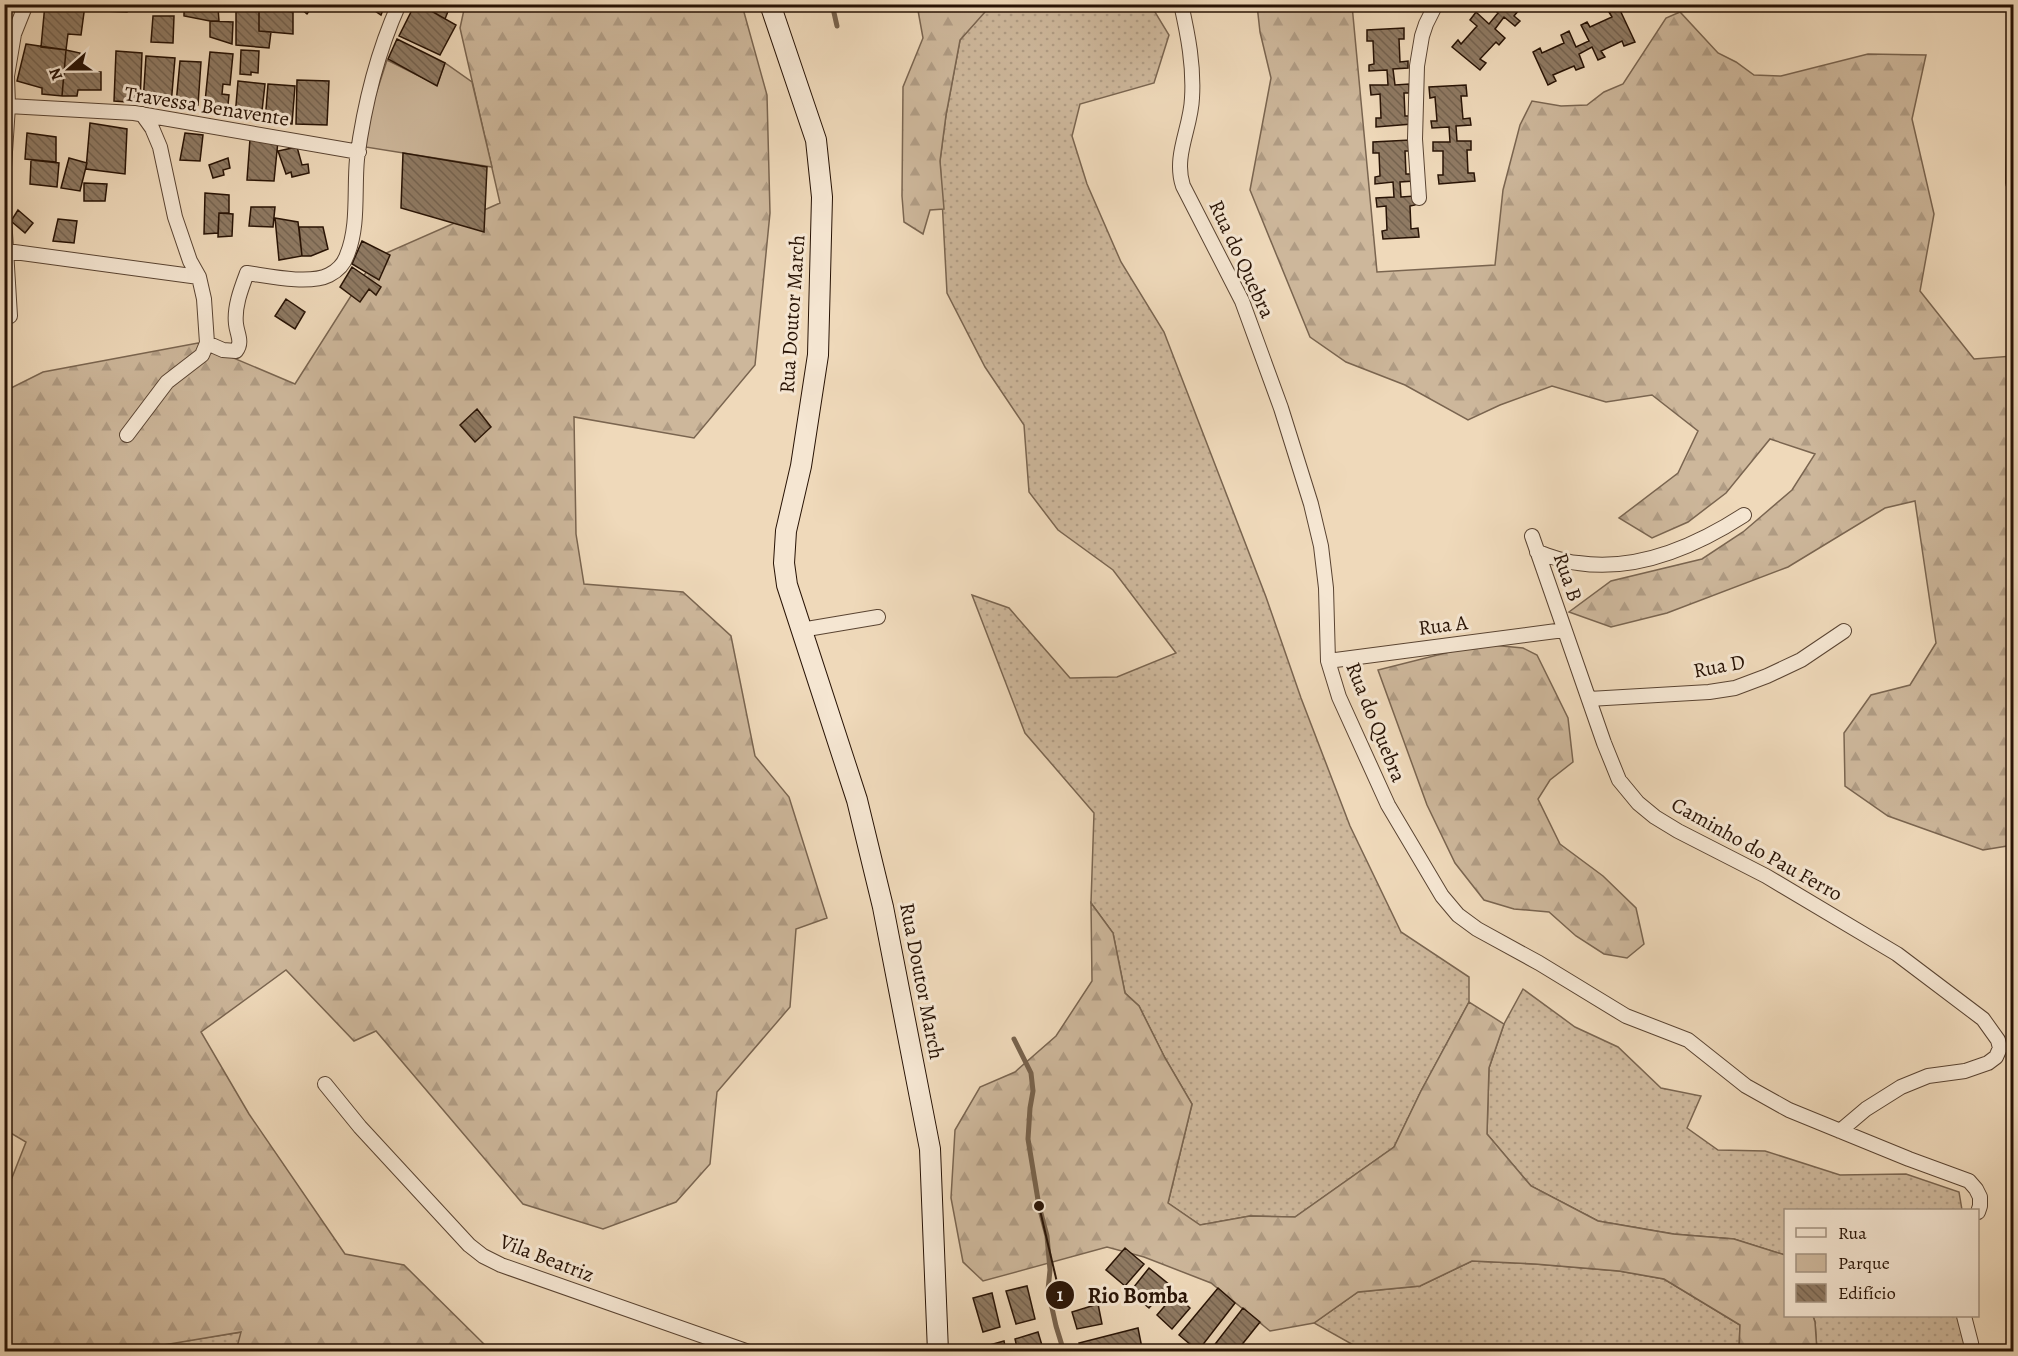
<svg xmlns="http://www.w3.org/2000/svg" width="2018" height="1356" font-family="Alegreya,serif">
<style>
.grass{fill:url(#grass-dots);stroke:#7a6550;stroke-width:1.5}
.forest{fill:url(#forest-firs);stroke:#7a6550;stroke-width:1.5}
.park{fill:#cdb79b;stroke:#7a6550;stroke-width:1.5}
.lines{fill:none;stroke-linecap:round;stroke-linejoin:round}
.stream{stroke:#77624c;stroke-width:5}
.building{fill:url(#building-back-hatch);stroke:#281305;stroke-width:1.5}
.street-casing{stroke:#5a4432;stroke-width:16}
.secondary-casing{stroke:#281305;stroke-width:22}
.street{stroke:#f5e6d2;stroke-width:14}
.secondary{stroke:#f5e6d2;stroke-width:20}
.labels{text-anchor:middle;stroke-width:6;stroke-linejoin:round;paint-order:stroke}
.street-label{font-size:21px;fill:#281305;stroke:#f5e6d2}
.leader{fill:none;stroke:#281305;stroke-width:2}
.callout-dot{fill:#281305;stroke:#f5e6d2;stroke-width:2}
.mark-label{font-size:18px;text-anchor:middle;font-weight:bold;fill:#fff}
.callout-label{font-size:22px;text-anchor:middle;font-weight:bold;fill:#281305;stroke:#f5e6d2;stroke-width:6;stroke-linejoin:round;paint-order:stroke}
</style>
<defs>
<pattern id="grass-dots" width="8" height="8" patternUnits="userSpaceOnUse" patternTransform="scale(1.5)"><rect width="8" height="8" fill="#cdb79b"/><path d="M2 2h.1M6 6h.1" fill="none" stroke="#b09c84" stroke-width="1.8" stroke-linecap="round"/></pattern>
<pattern id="forest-firs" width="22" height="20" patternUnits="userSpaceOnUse" patternTransform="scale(1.5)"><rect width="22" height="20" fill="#cdb79b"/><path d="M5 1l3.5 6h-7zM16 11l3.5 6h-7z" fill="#b09c84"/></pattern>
<pattern id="building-back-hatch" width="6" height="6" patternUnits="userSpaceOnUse" patternTransform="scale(1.5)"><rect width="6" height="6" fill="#8f7a63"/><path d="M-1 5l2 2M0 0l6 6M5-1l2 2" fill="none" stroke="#756350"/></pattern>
</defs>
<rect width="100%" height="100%" fill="#efd9ba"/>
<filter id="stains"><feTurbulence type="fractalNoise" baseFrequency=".00333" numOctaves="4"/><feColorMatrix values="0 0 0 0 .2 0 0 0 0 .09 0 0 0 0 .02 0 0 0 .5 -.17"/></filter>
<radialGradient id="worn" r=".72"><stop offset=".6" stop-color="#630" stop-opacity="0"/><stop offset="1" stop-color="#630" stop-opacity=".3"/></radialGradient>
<path class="grass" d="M1144,4L1152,7L1169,35L1154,83L1080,104L1072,136L1087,184L1121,262L1164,332L1266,597L1301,698L1350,826L1401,932L1469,977V1002L1421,1091L1394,1147L1295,1217L1250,1216L1200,1225L1168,1203L1192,1104L1165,1058L1139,1006L1125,993L1113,933L1091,903L1094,813L1025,733L972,595L1009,608L1070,678L1117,677L1176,653L1113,570L1058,530L1029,492L1024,425L985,367L947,293L940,161L946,115L960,40L984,12L979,5Z
M1523,989L1575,1027L1618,1047L1661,1088L1701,1096L1687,1128L1718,1150L1765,1151L1840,1175L1906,1174L1959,1192L1962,1210H1786L1785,1255L1734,1239L1674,1234L1598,1221L1531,1186L1487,1134L1489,1068L1504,1024Z
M1472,1261L1535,1264L1619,1271L1664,1279L1740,1325L1739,1351H1364L1314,1323L1358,1292L1420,1286Z
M1813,1316H1959L1965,1338L1964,1351H1817L1815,1322Z
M242,1332L236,1351L129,1352L133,1349Z"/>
<path class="forest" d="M465,5H742L767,95L770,213L755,365L694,438L574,417L576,534L584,584L683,592L731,636L755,756L789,797L827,918L796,929L790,1007L717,1092L710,1164L676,1202L603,1229L523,1204L376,1031L354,1041L286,970L201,1032L249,1114L345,1254L404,1265L491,1351H236L241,1332L128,1351H5L4,1198L26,1142L4,1129L5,391L43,372L198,343L295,384L375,258L500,203L460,28Z
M917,5H979L985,12L960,40L946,115L940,161L944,209L930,210L923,234L904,222L902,196L903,87L923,38Z
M1352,5L1377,272L1495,265L1503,190L1520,125L1532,101L1561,106L1587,105L1604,92L1623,84L1666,18L1680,12L1718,53L1736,62L1754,75L1781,76L1868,54L1926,55L1912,119L1934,214L1920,291L1974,359L2013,356V845L1983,850L1888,816L1845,786L1844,733L1871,695L1910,685L1936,643L1915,501L1885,508L1788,567L1667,613L1611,627L1569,612L1611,581L1702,559L1743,532L1792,490L1815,454L1770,439L1726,493L1688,522L1652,538L1619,518L1678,473L1698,431L1652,395L1606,402L1552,386L1500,405L1468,420L1405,385L1346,362L1310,337L1250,190L1271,78L1260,32L1257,5Z
M1481,644L1523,648L1537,655L1568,718L1573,762L1550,780L1538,799L1560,844L1603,876L1636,908L1644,944L1627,958L1604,954L1576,936L1549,912L1514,909L1484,900L1455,863L1427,805L1378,670Z
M1091,903L1113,933L1125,993L1139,1006L1165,1058L1192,1104L1168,1203L1200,1225L1250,1216L1295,1217L1394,1147L1421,1091L1469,1002L1504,1024L1489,1068L1487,1134L1531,1186L1598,1221L1673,1234L1734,1239L1785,1255L1786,1316H1813L1815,1322L1817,1351H1739L1740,1325L1664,1279L1619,1271L1535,1264L1472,1261L1420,1286L1358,1292L1314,1323L1270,1331L1211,1283L1144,1257L1107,1247L983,1281L963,1262L951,1198L955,1130L980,1087L1015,1072L1056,1036L1092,981Z"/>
<path class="park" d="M387,60L437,85L445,63L472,82L492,167L359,146Z"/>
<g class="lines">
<path class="stream" d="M832,4L837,26
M1014,1039L1031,1073L1033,1091L1030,1108L1028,1139L1039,1206L1047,1236L1050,1270L1048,1290L1056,1326L1064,1352"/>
</g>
<path class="building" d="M45,4L85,5L81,35L68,34L66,50L41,47Z
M104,4H128L127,12L104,11Z
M184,4H199L218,8L219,21H210L184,16Z
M226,4H259V8H236Z
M295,4H314L307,14Z
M365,4H385L381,15Z
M415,4H419L456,25L440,55L399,36Z
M419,4H451L445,19Z
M1488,4H1524L1514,16L1520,21L1515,26L1504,17L1495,29L1505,38L1499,45L1496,42L1480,59L1486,63L1480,70L1452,47L1458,40L1461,44L1477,26L1470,20L1476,12L1489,24L1498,13Z
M236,8H259V31L271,32L269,48L236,45Z
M259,8L293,12V34L259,31Z
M1619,8L1635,42L1624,46L1622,41L1601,51L1605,57L1598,60L1592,47L1579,54L1584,67L1576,70L1574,66L1553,75L1556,81L1548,85L1533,52L1540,48L1542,53L1564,43L1561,35L1569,31L1576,47L1589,41L1581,25L1587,22L1590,27L1612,17L1609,12Z
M153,16H174L173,43L151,42Z
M210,21L233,22L232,44L210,37Z
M1404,28V39H1399L1400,62L1408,61V68L1393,69L1395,85L1409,84V93H1404L1405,116H1412V124L1376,127V118H1381L1380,94L1371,95L1370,85H1388L1387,70L1369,71V65L1374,64L1373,41H1367V30Z
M397,39L445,63L437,86L388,59Z
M26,44L66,50L62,96L42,94V88L17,81Z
M66,50L80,53L78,72H101V90H78L77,96H62Z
M241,50L259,51L258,73L251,72V75L240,74Z
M116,51L142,53L140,103L114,101Z
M210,52L233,54L230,85L223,84L222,94L229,95L227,114L204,112Z
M146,56L175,58L171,105L143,103Z
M180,61L201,62L198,105L176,104Z
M297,80L329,81L327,125L296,124Z
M238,81L265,84L261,120L235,117Z
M268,84L295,86L292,124L265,122Z
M1466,85L1467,96H1461L1463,119L1470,118L1471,125L1456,126L1457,141H1471V150H1467L1468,173H1474L1475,181L1439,184L1438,175H1443V151H1433V142H1450L1449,127L1432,128L1431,121H1437L1435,97L1430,98L1429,87Z
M90,123L127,129L125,174L86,169Z
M27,133L56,137V162L25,159Z
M185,133L203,135L200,161L180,160Z
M250,139L278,141L274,181L247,180Z
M1410,140V151H1405L1406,174H1414V181L1400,182L1401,197L1415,196V205L1410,206L1411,229L1418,228L1419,237L1383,239L1382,231L1387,230L1386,206L1377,207L1376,198L1394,197L1393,182L1375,184V177L1380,176L1379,153H1373V142Z
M297,147L302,165L308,164L309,173L292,177L291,172L286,174L278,151Z
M403,153L487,167L484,232L401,208Z
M69,158L87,163L80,191L61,188Z
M228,158L230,168L223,170L224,175L213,178L209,165Z
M31,160L59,163L57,187L30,184Z
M84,183L107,184L105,201H84Z
M205,193L229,195V213H219L218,233L204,234Z
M251,207H275L273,227L249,226Z
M18,210L33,223L25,233L11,221Z
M219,213L233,214L232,236L218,237Z
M275,218L298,222L302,256L279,260Z
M58,219L77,221L74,243L53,241Z
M299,227H323L328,249L311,256H302Z
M362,241L390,255L379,280L352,264Z
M352,267L381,287L376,295L369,289L360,302L340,287Z
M286,299L305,312L295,329L275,316Z
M477,409L491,427L475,442L460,425Z
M1125,1248L1144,1264L1125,1286L1106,1270Z
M1149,1268L1170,1285L1149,1308L1130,1292Z
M1027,1286L1035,1319L1016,1324L1006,1291Z
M1218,1288L1235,1303L1198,1351L1179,1335Z
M992,1293L1000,1327L983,1332L973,1298Z
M1175,1294L1190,1308L1172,1329L1157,1315Z
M1098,1304L1102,1324L1077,1329L1072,1312Z
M1243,1308L1260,1322L1236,1352H1209Z
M1138,1328L1142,1348L1128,1352H1082L1079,1343Z
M1038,1332L1044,1352H1018L1015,1339Z
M1004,1341L1006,1352H987L986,1346Z"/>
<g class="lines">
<g class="street-casing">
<path id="street" d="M1181,4C1188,35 1194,66 1192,98C1191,128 1173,156 1183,186L1242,301L1281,408L1311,504L1321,546L1326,588L1328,661L1339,697L1388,805L1442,896L1458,915L1477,929L1539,963L1626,1016L1688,1040L1746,1086L1789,1110L1909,1159L1969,1181L1976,1189L1980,1197V1206L1978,1212
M4,76H7L8,106L134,113L359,152
M7,76L14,34L26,4
M4,167L8,106
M2013,183L2014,112
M1419,198L1415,139L1417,66L1422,36L1426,24L1436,4
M4,217L10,316
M7,251L199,277
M207,343L223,350L236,351C243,342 237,334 236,324C234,307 241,289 247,273C268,276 309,285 329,275C337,271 344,264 347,255C359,226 354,190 357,159C364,106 377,53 399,4
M127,435L167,382L202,355L207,343L204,299L199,277L190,261L175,217L160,147L152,128L142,114
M1532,536L1604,743L1619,780L1638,803L1655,817L1678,831L1766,876L1897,954L1983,1019L1998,1040L2000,1048L1996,1057L1988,1063L1965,1071L1928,1076L1901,1087L1866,1109L1840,1131
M1537,552C1550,556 1564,562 1578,563C1637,572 1696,546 1744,515
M801,630L878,617
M1328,661L1564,630
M1589,699L1709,692L1735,688L1767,676L1801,660L1844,631
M325,1084L360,1127L469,1245L483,1256L501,1265L749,1352
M1964,1316L1971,1343L1972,1352"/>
</g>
<g class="secondary-casing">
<path id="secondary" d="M770,4L816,140L822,197L818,355L801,466L786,531L784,563L787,585L857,800L883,907L930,1149L938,1352"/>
</g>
<use href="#street" class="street"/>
<use href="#secondary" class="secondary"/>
</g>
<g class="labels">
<g class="street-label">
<text transform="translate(207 106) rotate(9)" y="7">Travessa Benavente</text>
<text transform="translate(1242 259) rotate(65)" y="7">Rua do Quebra</text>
<text transform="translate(792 314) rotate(-86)" y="7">Rua Doutor March</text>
<text transform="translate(1568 577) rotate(71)" y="7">Rua B</text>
<text transform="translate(1443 625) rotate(-7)" y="7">Rua A</text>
<text transform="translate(1719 666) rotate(-11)" y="7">Rua D</text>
<text transform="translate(1376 722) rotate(68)" y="7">Rua do Quebra</text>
<text transform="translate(1757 849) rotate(29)" y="7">Caminho do Pau Ferro</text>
<text transform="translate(922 981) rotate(79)" y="7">Rua Doutor March</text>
<text transform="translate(547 1258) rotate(21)" y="7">Vila Beatriz</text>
</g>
</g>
<path class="leader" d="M1039 1206L1060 1295"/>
<g class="callout-dot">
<circle cx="1039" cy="1206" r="6"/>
<circle cx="1060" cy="1295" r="15"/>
</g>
<g class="mark-label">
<text x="1060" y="1301">1</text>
</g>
<g class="callout-label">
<text x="1138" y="1303">Rio Bomba</text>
</g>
<rect width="2018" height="1356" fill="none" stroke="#efd9ba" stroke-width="24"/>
<rect x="6" y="6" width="2006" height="1344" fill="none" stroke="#281305" stroke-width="3"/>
<rect x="12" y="12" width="1994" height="1332" fill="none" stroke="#281305" stroke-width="1.5"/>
<rect x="1784" y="1209" width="195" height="108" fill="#f5e6d2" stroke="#a39280" stroke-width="1.5"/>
<rect x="1796" y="1228" width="30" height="9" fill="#f5e6d2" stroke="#a39280" stroke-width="1.5"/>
<text x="1838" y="1239" font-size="18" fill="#281305">Rua</text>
<rect x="1796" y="1254" width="30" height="18" fill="#cdb79b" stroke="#a39280" stroke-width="1.5"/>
<text x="1838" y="1269" font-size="18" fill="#281305">Parque</text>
<rect x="1796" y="1284" width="30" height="18" fill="url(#building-back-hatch)" stroke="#a39280" stroke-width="1.5"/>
<text x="1838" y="1299" font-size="18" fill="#281305">Edifício</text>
<g transform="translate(69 69) rotate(249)" stroke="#f5e6d2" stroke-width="4.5" paint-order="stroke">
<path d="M0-4.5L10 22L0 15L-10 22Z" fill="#281305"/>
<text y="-9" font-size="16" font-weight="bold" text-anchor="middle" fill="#281305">N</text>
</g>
<rect width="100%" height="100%" filter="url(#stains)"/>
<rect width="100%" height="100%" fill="url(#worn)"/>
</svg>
